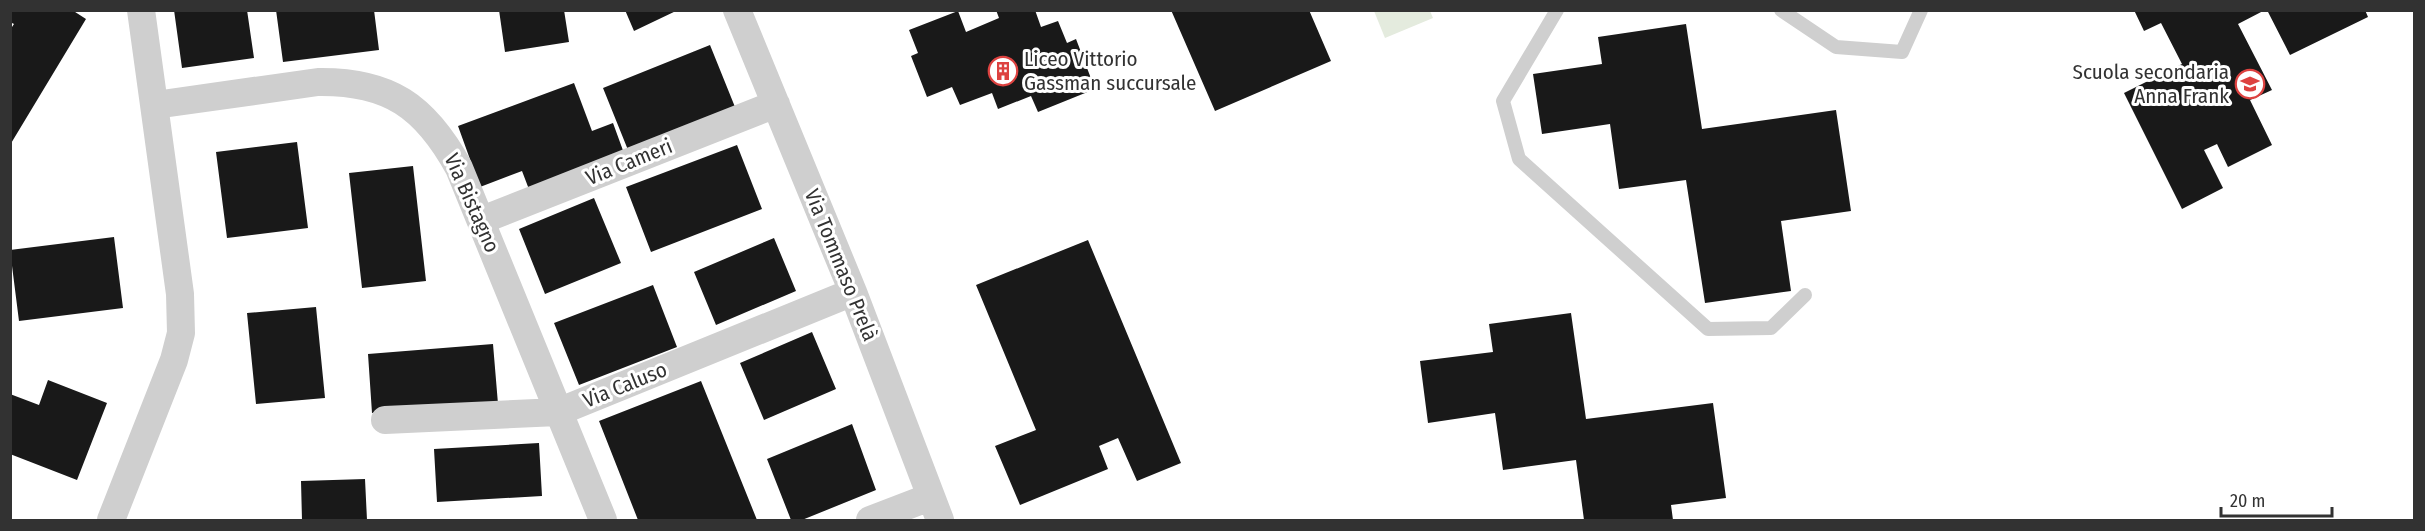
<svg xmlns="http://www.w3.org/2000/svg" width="2425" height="531" font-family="'Fira Sans Condensed',sans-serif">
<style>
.green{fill:#e4ebde}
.building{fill:#191919}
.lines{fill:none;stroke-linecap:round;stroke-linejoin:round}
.service{stroke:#cfcfcf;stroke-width:14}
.minor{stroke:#cfcfcf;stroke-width:28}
.labels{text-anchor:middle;stroke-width:6;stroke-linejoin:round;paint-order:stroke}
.poi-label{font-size:21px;fill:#323232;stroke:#fff;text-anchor:start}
.street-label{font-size:21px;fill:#323232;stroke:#fff}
</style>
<rect width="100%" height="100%" fill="#fff"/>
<path class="green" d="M1374,11H1430L1433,18L1385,38Z"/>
<path class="building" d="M10,10H72L86,19L10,145V30L14,24L10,22Z
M174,10H247L254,58L182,68Z
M276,10H374L379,50L283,62Z
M499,10H564L569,42L505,52Z
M625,10H678L634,31Z
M996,10H1035L1041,27L1058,21L1067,43L1076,39L1095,89L1038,112L1031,96L998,109L992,93L960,105L952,87L927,97L911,56L918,53L909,30L958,11L966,32L999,18Z
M1171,10H1309L1331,61L1215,111Z
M2134,10H2265L2238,24L2272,90L2250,100L2272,145L2228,167L2217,144L2204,150L2223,188L2182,209L2124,93L2182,64L2161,23L2144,31Z
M2267,10H2365L2368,17L2290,55Z
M1686,24L1702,129L1836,110L1851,211L1781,221L1791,291L1705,303L1686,180L1619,189L1610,124L1542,134L1533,74L1602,64L1598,37Z
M710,45L735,107L628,150L603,88Z
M574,83L592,131L613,123L625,156L530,192L522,171L480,187L458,126Z
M297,142L308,228L227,238L216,152Z
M737,145L762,209L651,252L626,187Z
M413,166L426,281L362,288L349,173Z
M594,198L621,263L545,294L519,229Z
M114,237L123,308L19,321L10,250Z
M774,238L796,291L716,325L694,272Z
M1088,240L1181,463L1137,481L1118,438L1099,446L1108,469L1020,505L995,446L1036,430L976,285Z
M653,285L677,347L579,385L554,323Z
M316,307L325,398L256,404L247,313Z
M1571,313L1586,419L1713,403L1726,498L1671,505L1673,520H1584L1576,460L1503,470L1495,413L1428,423L1420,361L1493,352L1489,324Z
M812,332L836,389L764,420L740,363Z
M493,344L498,404L372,413L368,354Z
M48,380L107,403L77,480L10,454V394L39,405Z
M701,381L757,520H638L599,421Z
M852,424L876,490L802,520H791L767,459Z
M539,443L542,496L437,502L434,449Z
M365,479L367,520H302L301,481Z"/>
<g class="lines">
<path class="service" d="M1557,10L1503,101L1519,159L1708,329L1771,328L1805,295
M1781,10L1836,47L1902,52L1921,10"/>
<path class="minor" d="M737,10L853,292L940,520
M155,105L318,82C389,81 425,106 459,168L603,520
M482,220L776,104
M385,420L558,412L853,292
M111,520L174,360L181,333L180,294L141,10
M870,520L930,497"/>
</g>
<defs>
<g id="building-ring" transform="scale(1.5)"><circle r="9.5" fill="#fff" stroke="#dd4240" stroke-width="1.5"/><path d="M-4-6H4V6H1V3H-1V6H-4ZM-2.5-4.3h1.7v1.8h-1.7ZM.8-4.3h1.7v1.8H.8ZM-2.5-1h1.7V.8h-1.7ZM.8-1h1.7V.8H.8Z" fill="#dd4240"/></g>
<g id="school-ring" transform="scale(1.5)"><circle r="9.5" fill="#fff" stroke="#dd4240" stroke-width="1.5"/><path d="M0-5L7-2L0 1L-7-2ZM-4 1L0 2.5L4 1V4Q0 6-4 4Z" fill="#dd4240"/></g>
</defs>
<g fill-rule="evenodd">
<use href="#building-ring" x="1003" y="71"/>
<use href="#school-ring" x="2250" y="84"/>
</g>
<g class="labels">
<g class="poi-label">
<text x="1024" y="66">Liceo Vittorio<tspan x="1024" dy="24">Gassman succursale</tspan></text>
<text x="2229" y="79" text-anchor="end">Scuola secondaria<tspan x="2229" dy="24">Anna Frank</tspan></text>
</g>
<g class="street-label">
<text transform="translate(629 162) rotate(-22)" y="7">Via Cameri</text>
<text transform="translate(472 203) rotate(66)" y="7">Via Bistagno</text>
<text transform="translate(841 265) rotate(68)" y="7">Via Tommaso Prelà</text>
<text transform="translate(625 385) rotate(-22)" y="7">Via Caluso</text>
</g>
</g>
<rect width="2425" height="531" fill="none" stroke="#323232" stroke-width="24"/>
<path d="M2221 507v9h111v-9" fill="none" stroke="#323232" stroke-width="3"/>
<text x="2230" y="507" font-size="18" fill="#323232" stroke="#ffffff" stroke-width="4.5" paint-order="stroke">20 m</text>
</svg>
